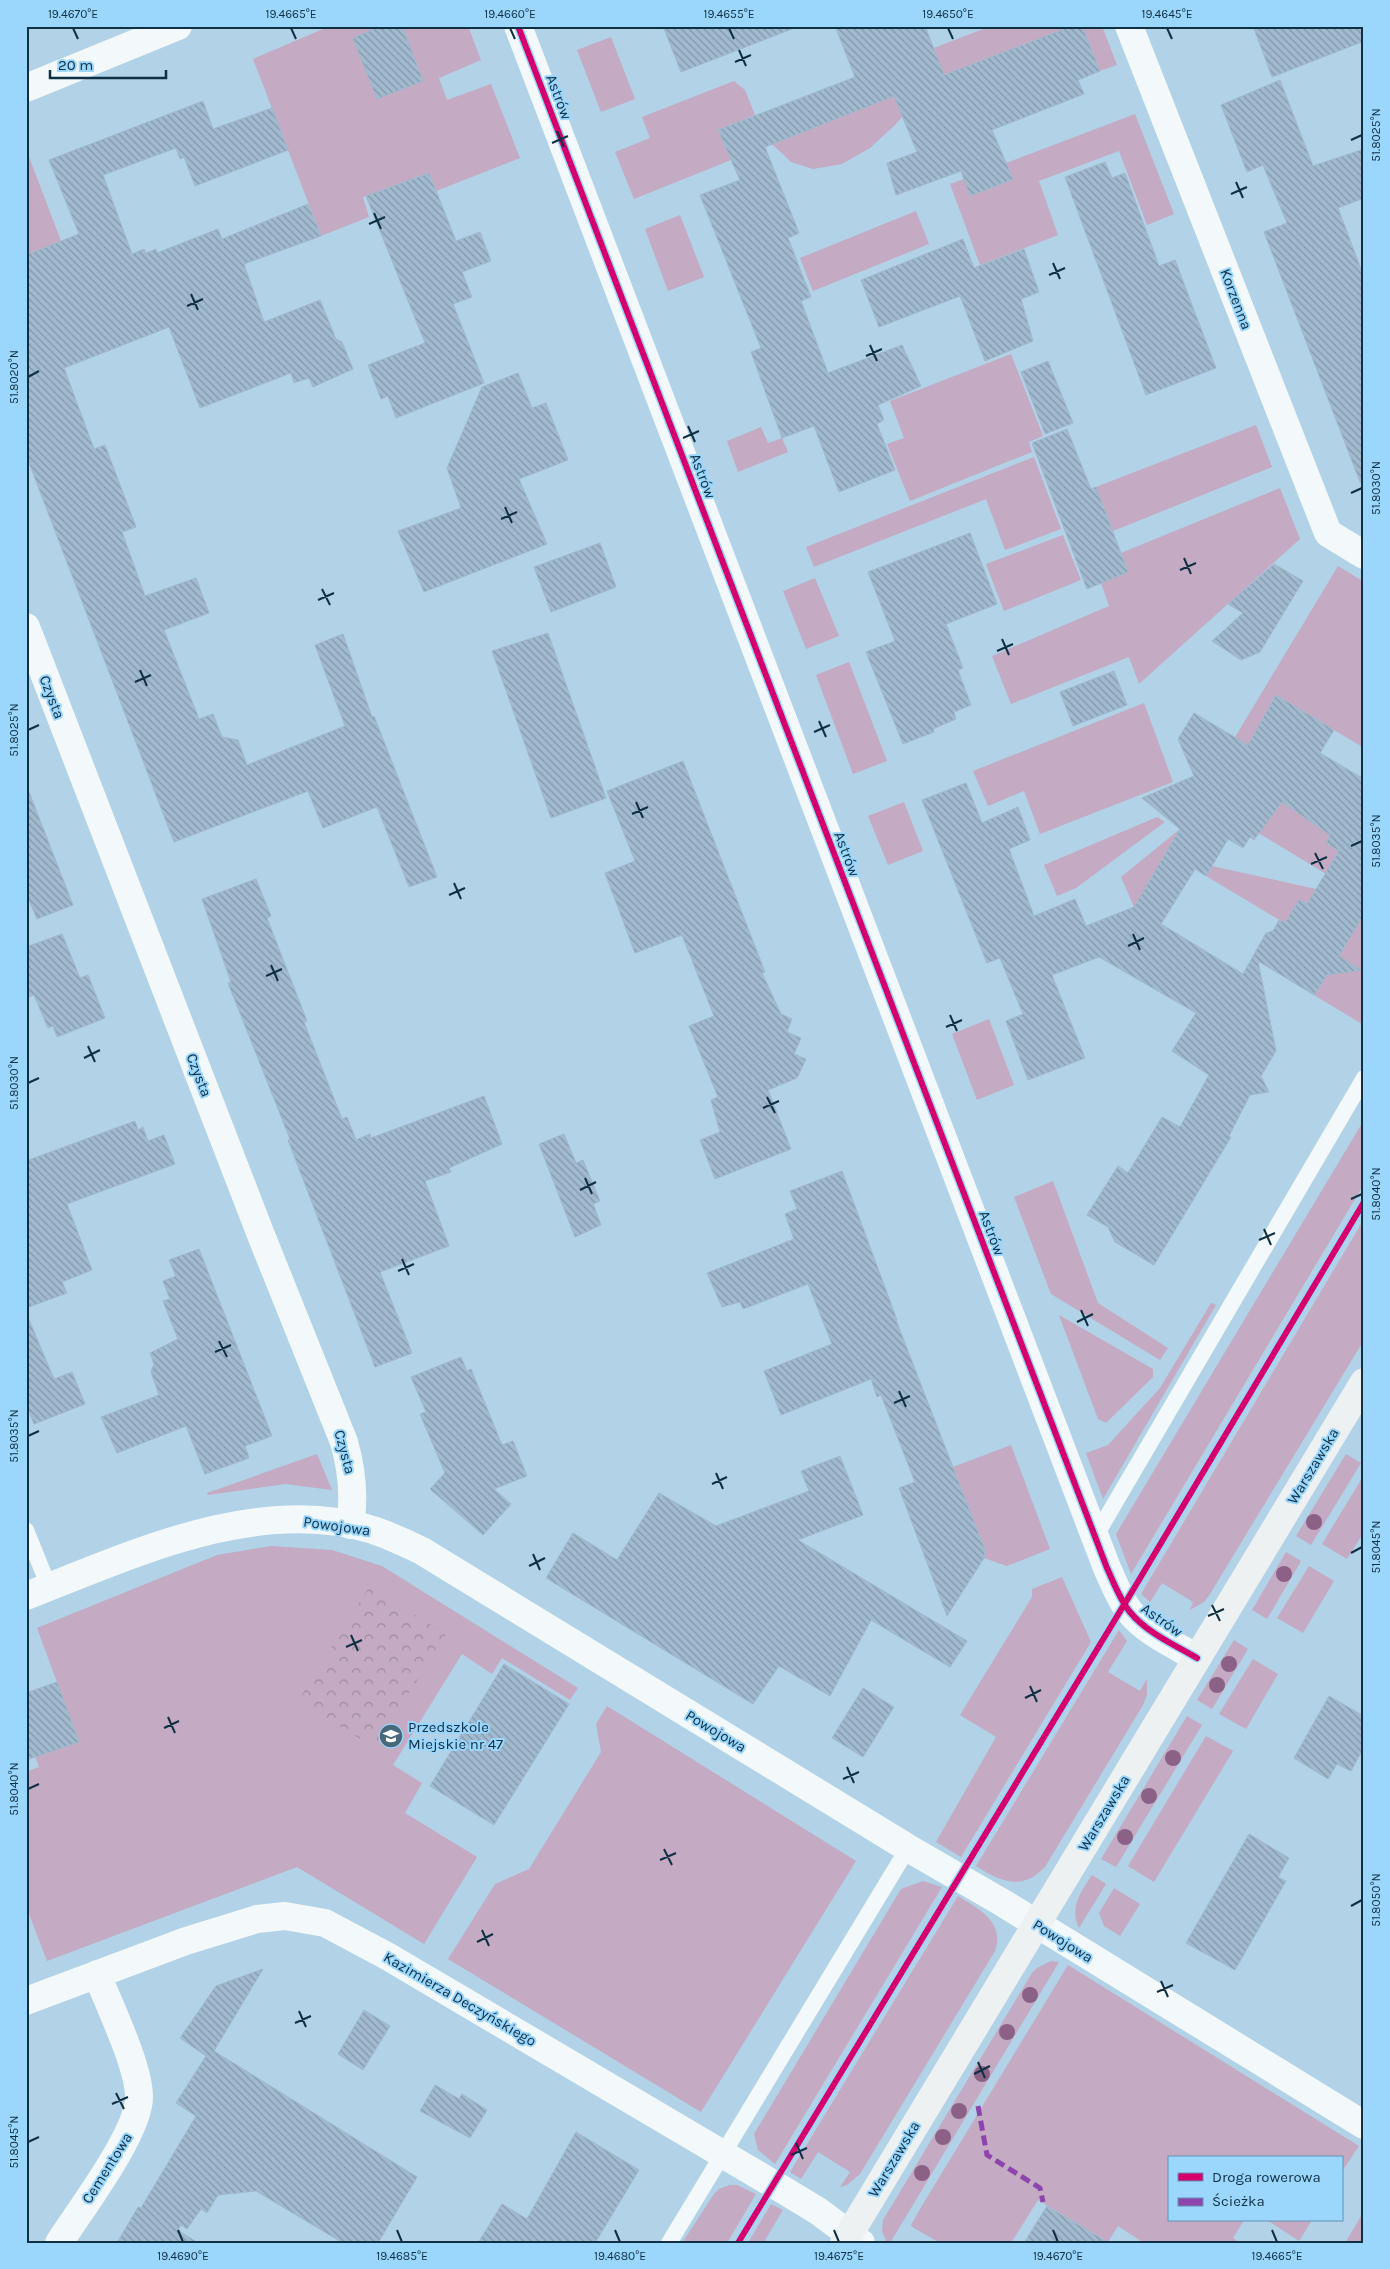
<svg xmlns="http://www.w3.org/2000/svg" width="1390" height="2269" font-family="Karla,sans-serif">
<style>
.grass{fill:#c4aac2}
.park{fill:url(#park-crowns)}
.building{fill:url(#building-back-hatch);stroke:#a0b8cd;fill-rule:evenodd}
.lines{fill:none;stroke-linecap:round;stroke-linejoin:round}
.lane{stroke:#f3f8fb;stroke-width:16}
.street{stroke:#f3f8fb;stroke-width:28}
.secondary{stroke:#eef1f2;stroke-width:28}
.quiet{stroke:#8e44ad;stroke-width:5;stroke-dasharray:10 5;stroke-linecap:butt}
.cycleway-casing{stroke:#9bd7fd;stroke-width:9}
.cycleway{stroke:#d6006c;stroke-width:6}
.tree{fill:#8b6188}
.ticks{fill:none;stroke:#0f2f42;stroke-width:2}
.labels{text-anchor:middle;stroke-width:4;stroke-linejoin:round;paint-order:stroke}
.street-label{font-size:15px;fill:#0f2f42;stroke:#9bd7fd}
.poi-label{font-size:15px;fill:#0f2f42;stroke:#9bd7fd;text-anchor:start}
.neatline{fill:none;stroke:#0f2f42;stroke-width:2}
.ticks-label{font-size:12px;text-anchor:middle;fill:#0f2f42}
</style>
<defs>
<pattern id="park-crowns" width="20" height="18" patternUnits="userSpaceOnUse" patternTransform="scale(1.25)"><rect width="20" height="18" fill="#c4aac2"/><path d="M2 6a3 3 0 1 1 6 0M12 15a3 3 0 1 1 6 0" fill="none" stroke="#9e8b9f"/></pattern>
<pattern id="building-back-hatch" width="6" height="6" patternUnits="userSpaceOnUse" patternTransform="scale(1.25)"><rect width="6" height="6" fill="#a2bacf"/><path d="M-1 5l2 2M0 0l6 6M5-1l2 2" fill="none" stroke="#8298aa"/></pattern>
</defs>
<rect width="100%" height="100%" fill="#b1d2e7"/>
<path class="grass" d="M330,26H468L481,60L439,78L447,100L491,84L520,158L436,191L428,173L363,197L369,217L321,236L253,59Z
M991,26H1072L916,101L895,125L870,148L842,164L813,169L791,162L772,144L900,61Z
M1082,26H1102L1117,65L1100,71Z
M611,37L635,99L601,112L577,50Z
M734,81L745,90L755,115L718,130L731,160L634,199L615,152L650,138L642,117Z
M1135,114L1174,214L1147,225L1119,151L1039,181L1058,235L980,265L950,184L964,179L970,196L1013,179L1006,163Z
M26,149L61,241L31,253L26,297Z
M916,211L929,244L813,291L800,258Z
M680,215L704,277L668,291L645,229Z
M1011,354L1043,436L1029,442L1032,452L910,501L887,444L904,438L890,401Z
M1256,425L1272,467L1113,531L1096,487Z
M761,427L768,443L782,438L788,452L738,472L727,441Z
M1034,457L1061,529L1005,550L986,499L814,567L806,547Z
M1280,488L1300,539L1139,684L1129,657L1011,704L992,656L1109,606L1101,583L1128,572L1121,553Z
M1063,535L1081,580L1004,611L986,564Z
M1338,566L1364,582V748L1276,695L1272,701L1345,810L1326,843L1364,866V897L1199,797Z
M815,578L839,636L806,649L783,591Z
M849,662L887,761L853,774L816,675Z
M1144,703L1173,782L1040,834L1024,791L988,806L973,771Z
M904,802L923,851L888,865L868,816Z
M1157,817L1165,822L1076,888L1057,896L1044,865Z
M1180,829L1134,907L1121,877Z
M1212,866L1316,889L1293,928L1206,876Z
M1362,916L1364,1022L1362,1024L1314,995L1327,975L1334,974L1339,956Z
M989,1019L1014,1085L977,1100L952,1034Z
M1364,1120V1184L1131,1574L1116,1534Z
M1053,1181L1098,1303L1168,1348L1160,1360L1051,1294L1014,1197Z
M1364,1219V1340L1210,1594L1204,1602L1190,1610L1193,1602L1162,1583L1150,1602L1141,1594Z
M1211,1303L1216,1305L1103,1499L1086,1453L1108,1445L1160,1388Z
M1059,1315L1153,1369V1377L1106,1423L1098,1419Z
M1011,1445L1050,1549L1007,1566L984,1558L985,1550L953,1467Z
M317,1454L332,1490L285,1484L208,1495L207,1493Z
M1346,1454L1361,1463L1311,1545L1296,1536Z
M1364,1475V1532L1347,1559L1322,1544Z
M271,1546L332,1550L382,1566L578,1688L570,1700L502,1658L492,1674L462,1654L393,1765L422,1783L405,1813L477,1857L424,1944L297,1867L47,1961L26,1906V1772L39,1767L34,1753L79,1742L37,1628L217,1555Z
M1286,1552L1301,1561L1267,1619L1252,1610Z
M1309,1566L1334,1581L1303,1633L1277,1618Z
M1062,1577L1091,1642L961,1857L936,1842L996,1737L960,1715L1032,1597V1589Z
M1119,1630L1127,1641L1108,1672L1140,1691L1147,1679V1695L1143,1705L1045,1867C1022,1891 1001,1882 976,1866Z
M1234,1640L1248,1649L1212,1709L1197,1700Z
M1253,1659L1278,1674L1246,1729L1219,1714Z
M607,1706L856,1861L701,2112L448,1959L495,1884L529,1869L601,1752L596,1724Z
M1187,1716L1202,1725L1116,1867L1101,1859Z
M1206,1736L1233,1751L1154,1882L1128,1866Z
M1092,1875L1106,1884L1079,1928C1069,1907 1081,1892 1092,1875Z
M923,1881L942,1887L775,2164L758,2150L754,2134L901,1889Z
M1114,1888L1140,1904L1120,1936L1104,1926L1099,1913Z
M958,1896C979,1909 1005,1922 995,1951L860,2174L847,2185L840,2187L850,2172L818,2152L801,2179L790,2172Z
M1051,1961L1059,1962L890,2243H887L882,2231L883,2220L1032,1973L1037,1968Z
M1068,1965L1359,2146L1341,2173V2158H1169V2220H1244L1233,2238L1240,2243H1144L1118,2226L1108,2242L1038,2200L1011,2243H940L914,2228L911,2225L920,2209Z
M730,2185H737L756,2194L727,2243H682L714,2194L719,2189Z
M771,2204L783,2210L765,2240L769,2243H748Z
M1364,2211V2243H1345Z
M1267,2220H1312L1299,2241Z"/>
<path class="park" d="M369,1587L446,1634L375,1748L298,1701Z"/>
<path class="building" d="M381,26H402L423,81L377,99L353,38Z
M663,26H792V29L681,72Z
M835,26H925L944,75L1072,26H1082L1100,71L1078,80L1084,94L992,130L1013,179L970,196L961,171L896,195L887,163L917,152L894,96L765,147L799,233L788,238L811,297L801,301L828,373L902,345L921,386L878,405L884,420L877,424L895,470L839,492L814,426L782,438L751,352L761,348L700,195L740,180L718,130L855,77Z
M1253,26H1364V41L1272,77Z
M1280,80L1313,166L1364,149V198L1338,208L1364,277V482H1360L1264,232L1287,223L1263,165L1247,172L1221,105Z
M203,101L213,129L272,108L288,150L195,186L184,157L180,159L176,148L103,175L132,254L144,249L146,253L156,249L157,253L218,229L222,239L308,204L321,236L244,264L264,322L320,300L336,339L342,342L353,369L313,387L309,378L294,383L291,373L200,408L169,327L64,368L94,449L105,445L136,527L122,532L145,596L196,578L209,613L164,630L199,719L213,714L222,737L238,740L247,765L345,726L315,645L343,634L372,717L374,716L437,877L409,887L377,807L323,828L308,791L174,842L26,455V255L79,234L49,160Z
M1105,162L1112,178L1125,173L1159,266L1175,260L1216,368L1146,395L1065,177Z
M429,173L456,241L480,232L491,261L462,272L472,297L453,304L484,383L396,418L388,396L381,399L368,365L425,343L366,196Z
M963,239L974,268L1024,249L1039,292L1021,299L1033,341L985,361L960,296L879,327L861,280Z
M1048,361L1073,423L1045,434L1021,372Z
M518,373L532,408L546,403L568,460L519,479L547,544L424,592L398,531L461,508L447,468L482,387Z
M1067,429L1091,489L1096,487L1128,572L1087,589L1032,443Z
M970,533L997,604L946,624L963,668L958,670L971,705L954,712L956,719L933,729L934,732L903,744L866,652L895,641L868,572Z
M600,543L616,587L551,612L534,567Z
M1274,564L1303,581L1260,652L1241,660L1212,641L1243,613L1228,604Z
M548,633L606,798L551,818L492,651Z
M1114,671L1127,705L1073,726L1060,692Z
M1276,695L1334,730L1320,753L1364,779V914L1339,956L1361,970L1327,975L1314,995L1258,961L1276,1051L1261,1076L1269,1092L1250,1095L1229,1136L1231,1137L1154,1265L1115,1242L1108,1227L1087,1215L1118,1166L1128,1173L1162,1117L1180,1127L1209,1075L1172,1051L1196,1013L1099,957L1052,975L1085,1058L1028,1080L1006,1021L1023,1014L1000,958L987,963L922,800L966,783L982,823L1018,807L1030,840L1009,849L1034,916L1075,899L1086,926L1134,907L1180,829L1142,798L1194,776L1178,739L1194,713L1248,745ZM1282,802L1330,835L1326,843L1339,851L1307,904L1299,900L1285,923L1279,920L1273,931L1266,933L1243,974L1161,924L1195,869L1206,876L1228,839L1243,848L1250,837L1254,840Z
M683,761L765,972L762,973L781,1014L792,1019L787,1032L801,1038L794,1054L806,1059L797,1078L768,1090L791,1149L715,1179L700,1140L720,1132L711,1100L718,1097L689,1026L714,1016L682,935L635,953L605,873L635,861L607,791Z
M26,792H29L73,905L37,919L26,893Z
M256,879L271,916L267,918L307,1021L304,1022L342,1119L347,1117L356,1140L370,1134L371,1138L484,1096L502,1144L449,1168L451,1172L425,1181L449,1246L380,1272L412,1353L375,1367L288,1140L290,1139L228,983L231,982L202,899Z
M62,934L80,978L88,975L105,1018L57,1037L53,1026L48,1028L34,995L26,998V947Z
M135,1121L138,1130L143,1127L148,1141L164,1135L175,1164L67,1204L92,1270L62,1282L67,1293L26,1308V1161Z
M564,1134L576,1163L583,1160L600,1201L593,1204L601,1225L575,1237L539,1144Z
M842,1171L897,1320H896L985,1550L984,1558L947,1616L899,1488L915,1482L881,1395L877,1397L871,1379L781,1415L764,1371L832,1344L808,1284L743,1309L740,1302L722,1307L707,1273L794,1239L785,1214L797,1209L790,1191Z
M199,1249L272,1436L245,1446L249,1458L205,1474L186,1426L117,1453L101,1417L159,1395L151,1372L154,1364L150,1353L178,1339L163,1301L170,1299L163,1281L176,1276L169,1260Z
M27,1315L54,1379L72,1372L85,1404L34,1424L26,1404Z
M461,1357L467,1371L471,1369L502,1445L513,1441L527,1476L494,1489L511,1504L483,1535L430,1489L445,1473L420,1414L426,1412L411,1377Z
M840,1456L863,1515L798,1540L967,1641L950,1667L871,1620L830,1696L779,1666L753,1704L546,1578L573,1533L617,1560L659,1493L716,1526L809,1491L801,1471Z
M504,1664L569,1704L494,1825L430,1786Z
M57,1682L79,1742L26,1760V1693Z
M863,1688L894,1707L863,1757L832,1738Z
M1329,1696L1364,1716V1747L1351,1771L1337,1764L1328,1779L1294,1758Z
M1249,1834L1289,1858L1278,1877L1286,1881L1235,1970L1186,1943Z
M263,1969L214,2051L417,2177L378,2243H343L256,2191L218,2195L207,2213L201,2209L187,2229L181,2225L178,2230L198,2243H117L138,2207L141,2208L196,2116L176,2103L206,2056L180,2038L216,1986Z
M364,2010L390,2026L363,2070L338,2054Z
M435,2085L459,2099L462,2094L487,2110L470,2138L420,2111Z
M576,2132L639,2170L595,2243H478L502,2204L527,2219Z
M1047,2206L1109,2243H1024Z"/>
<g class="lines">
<path class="lane" d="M26,1530L49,1587
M1095,1537L1364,1078
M669,2243L908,1848"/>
<path class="street" d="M518,26L1107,1568C1114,1583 1120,1600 1130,1612C1147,1633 1175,1645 1197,1658
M1129,26L1328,533L1364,555
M26,88L178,26
M26,627L261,1235L344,1442C352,1470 355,1496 350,1525
M26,1596C131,1555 259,1494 373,1530C390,1536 406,1543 422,1551L908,1848L1003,1903L1364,2125
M26,2001L186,1941L257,1919L285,1916L325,1923L387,1956L780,2188L818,2211L861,2243
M59,2243C80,2210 139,2133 139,2097C139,2066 109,2005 97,1974"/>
<path class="secondary" d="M844,2243L1364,1382"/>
<path class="quiet" d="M978,2106L987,2155L1040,2188L1043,2202"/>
<g class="cycleway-casing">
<path id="cycleway" d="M518,26L1107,1568C1114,1583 1120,1600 1130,1612C1147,1633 1175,1645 1197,1658
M738,2243L1136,1585L1364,1202"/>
</g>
<use href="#cycleway" class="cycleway"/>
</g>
<g class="tree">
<circle cx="1314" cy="1522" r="8"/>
<circle cx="1284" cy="1574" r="8"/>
<circle cx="1229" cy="1664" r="8"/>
<circle cx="1217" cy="1685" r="8"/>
<circle cx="1173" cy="1758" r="8"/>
<circle cx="1149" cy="1796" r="8"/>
<circle cx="1125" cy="1837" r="8"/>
<circle cx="1030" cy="1995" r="8"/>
<circle cx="1007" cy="2032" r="8"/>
<circle cx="982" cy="2074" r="8"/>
<circle cx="959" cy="2111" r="8"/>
<circle cx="943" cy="2137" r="8"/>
<circle cx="922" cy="2173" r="8"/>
</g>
<path class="ticks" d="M73,28L78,39M291,28L296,39M510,28L515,39M729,28L734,39M948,28L953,39M1167,28L1172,39M739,50L746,66M735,62L751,55M557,131L564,147M1351,140L1362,135M552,143L568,136M1236,182L1243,198M1231,194L1247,187M374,213L381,229M369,224L385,217M1053,263L1060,279M1049,275L1065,268M191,294L198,310M187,306L203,299M870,345L877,361M866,356L882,349M28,377L39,371M688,426L695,442M683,438L699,431M1351,493L1362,488M505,507L512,523M501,519L517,512M1184,558L1191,574M1180,570L1196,563M322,589L330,605M318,600L334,593M1002,639L1009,655M997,651L1013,644M140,670L147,686M135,682L151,675M819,721L826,737M28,730L39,725M814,732L830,725M636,802L643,818M632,814L648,807M1351,846L1362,841M1315,853L1323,869M1311,864L1327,857M454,883L461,899M449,895L465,888M1133,934L1140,950M1128,946L1144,938M271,965L278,981M266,976L282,969M950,1015L957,1031M946,1027L962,1020M88,1046L95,1062M84,1058L100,1050M28,1083L39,1078M767,1097L775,1113M763,1108L779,1101M585,1178L592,1194M580,1190L596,1182M1351,1199L1362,1194M1264,1229L1271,1245M1259,1240L1275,1233M402,1259L409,1275M398,1271L414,1264M1081,1310L1088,1326M1077,1322L1093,1314M219,1341L227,1357M215,1352L231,1345M899,1391L906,1407M894,1403L910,1396M28,1436L39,1431M716,1473L723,1489M712,1484L727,1477M1351,1553L1362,1547M533,1554L540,1570M529,1566L545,1558M1212,1605L1220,1621M1208,1616L1224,1609M351,1635L358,1651M346,1647L362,1640M1030,1686L1037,1702M1025,1698L1041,1690M168,1717L175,1733M164,1728L179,1721M847,1767L854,1783M843,1779L859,1772M28,1789L39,1784M664,1849L672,1865M660,1860L676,1853M1351,1906L1362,1900M482,1930L489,1946M477,1942L493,1934M1161,1981L1168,1997M1157,1992L1173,1985M299,2011L306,2027M295,2023L311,2016M978,2062L985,2078M974,2074L990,2066M116,2093L124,2109M112,2104L128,2097M28,2142L39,2137M796,2143L803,2159M791,2155L807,2148M178,2230L183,2242M397,2230L402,2242M615,2230L620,2242M834,2230L839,2242M1053,2230L1058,2242M1272,2230L1277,2242"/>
<defs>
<g id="school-disc" transform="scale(1.25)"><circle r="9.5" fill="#48687c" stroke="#9bd7fd"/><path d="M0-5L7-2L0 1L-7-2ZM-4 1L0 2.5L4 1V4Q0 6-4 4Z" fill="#fff"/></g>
</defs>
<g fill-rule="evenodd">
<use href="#school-disc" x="391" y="1736"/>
</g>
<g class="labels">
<g class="street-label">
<text transform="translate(559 97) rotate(69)" y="5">Astrów</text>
<text transform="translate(1236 299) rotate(69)" y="5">Korzenna</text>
<text transform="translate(703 476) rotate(69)" y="5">Astrów</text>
<text transform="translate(52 697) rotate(69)" y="5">Czysta</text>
<text transform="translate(847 854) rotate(69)" y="5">Astrów</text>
<text transform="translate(199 1075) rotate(69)" y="5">Czysta</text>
<text transform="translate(992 1233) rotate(69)" y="5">Astrów</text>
<text transform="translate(345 1452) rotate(75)" y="5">Czysta</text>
<text transform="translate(1313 1466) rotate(-59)" y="5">Warszawska</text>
<text transform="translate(337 1526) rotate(8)" y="5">Powojowa</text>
<text transform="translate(1162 1620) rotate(35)" y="5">Astrów</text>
<text transform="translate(716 1731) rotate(31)" y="5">Powojowa</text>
<text transform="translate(1104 1813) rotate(-59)" y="5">Warszawska</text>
<text transform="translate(1063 1941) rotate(32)" y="5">Powojowa</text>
<text transform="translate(460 1999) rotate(30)" y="5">Kazimierza Deczyńskiego</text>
<text transform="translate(894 2159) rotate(-59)" y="5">Warszawska</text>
<text transform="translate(107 2168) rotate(-58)" y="5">Cementowa</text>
</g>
<g class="poi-label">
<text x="408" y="1732">Przedszkole<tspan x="408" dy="17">Miejskie nr 47</tspan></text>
</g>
</g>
<rect width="1390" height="2269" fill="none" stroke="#9bd7fd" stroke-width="55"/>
<rect x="1168" y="2156" width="175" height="65" fill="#9bd7fd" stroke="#6394b2"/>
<rect x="1178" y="2173" width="25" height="8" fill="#d6006c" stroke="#6394b2"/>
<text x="1212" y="2182" font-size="15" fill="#0f2f42">Droga rowerowa</text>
<rect x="1178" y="2198" width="25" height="8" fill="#8e44ad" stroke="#6394b2"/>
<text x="1212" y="2206" font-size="15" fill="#0f2f42">Ścieżka</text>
<path d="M50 70v8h116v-8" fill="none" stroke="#0f2f42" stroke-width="2.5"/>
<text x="58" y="70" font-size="15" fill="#0f2f42" stroke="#9bd7fd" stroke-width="4" paint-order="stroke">20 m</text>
<rect x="28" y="28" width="1334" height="2214" class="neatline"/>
<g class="ticks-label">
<text x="73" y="18">19.4670°E</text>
<text x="291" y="18">19.4665°E</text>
<text x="510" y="18">19.4660°E</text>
<text x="729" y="18">19.4655°E</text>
<text x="948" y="18">19.4650°E</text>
<text x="1167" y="18">19.4645°E</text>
<text transform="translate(1376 135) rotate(-90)" y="4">51.8025°N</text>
<text transform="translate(14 377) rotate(-90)" y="4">51.8020°N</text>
<text transform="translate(1376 488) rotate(-90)" y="4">51.8030°N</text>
<text transform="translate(14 730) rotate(-90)" y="4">51.8025°N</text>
<text transform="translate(1376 841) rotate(-90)" y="4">51.8035°N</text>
<text transform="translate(14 1083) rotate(-90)" y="4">51.8030°N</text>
<text transform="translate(1376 1194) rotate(-90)" y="4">51.8040°N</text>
<text transform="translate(14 1436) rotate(-90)" y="4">51.8035°N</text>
<text transform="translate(1376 1547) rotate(-90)" y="4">51.8045°N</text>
<text transform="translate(14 1789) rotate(-90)" y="4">51.8040°N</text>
<text transform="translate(1376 1900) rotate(-90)" y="4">51.8050°N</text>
<text transform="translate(14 2142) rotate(-90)" y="4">51.8045°N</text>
<text x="183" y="2260">19.4690°E</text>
<text x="402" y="2260">19.4685°E</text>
<text x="620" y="2260">19.4680°E</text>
<text x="839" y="2260">19.4675°E</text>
<text x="1058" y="2260">19.4670°E</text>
<text x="1277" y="2260">19.4665°E</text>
</g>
</svg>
